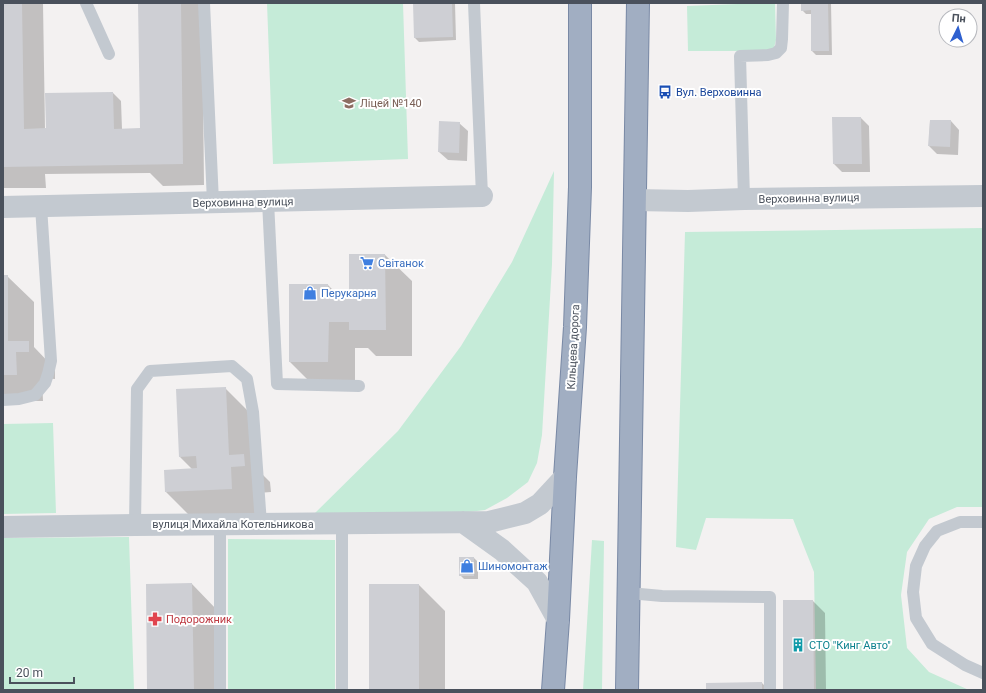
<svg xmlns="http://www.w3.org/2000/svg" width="986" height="693" font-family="Roboto,sans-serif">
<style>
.green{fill:#c5ebd8}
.shadow{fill:#0003}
.building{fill:#cecfd4}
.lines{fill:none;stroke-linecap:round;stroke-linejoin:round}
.trunk-casing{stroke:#7989a5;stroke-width:24}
.service{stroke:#c3c9d0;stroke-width:12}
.minor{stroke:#c3c9d0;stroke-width:22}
.trunk{stroke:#a1aec2;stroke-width:22}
.labels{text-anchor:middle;stroke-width:4;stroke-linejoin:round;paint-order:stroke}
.transit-label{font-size:11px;fill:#164399;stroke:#fff;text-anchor:start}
.education-label{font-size:11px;fill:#785e54;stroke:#fff;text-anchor:start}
.street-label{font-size:11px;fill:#4a515c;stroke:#fff}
.shop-label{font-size:11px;fill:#366cbe;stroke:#fff;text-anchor:start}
.health-label{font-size:11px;fill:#be3a42;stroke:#fff;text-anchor:start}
.culture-label{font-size:11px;fill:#0d838f;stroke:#fff;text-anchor:start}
</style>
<rect width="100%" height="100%" fill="#f3f1f1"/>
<path class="green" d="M267,3H403L408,159L273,164Z
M763,3H775L776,40L774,48L765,51H688L687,6Z
M554,171L552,264L542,435L537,463L528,482L507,498L485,510L453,514L313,515L398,431L461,346L512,262Z
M983,228V507H957L929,519L907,552L901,595L907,648L929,672L969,690H816L814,572L793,519L706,518L696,550L676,547L685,232Z
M53,423L56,513L3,514V424Z
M129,537L134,690H3V538Z
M228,539L335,540V690H228Z
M592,540L604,541L602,690H583Z"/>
<path class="shadow" d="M3,3H43L45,129L113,93L121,101L122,129L141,131L139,3H202L204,185L163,186L150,173L45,174L46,188H3Z
M414,3H455L456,40L419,42L415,38Z
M802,3H831L832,55H816L812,51V14H806L802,10Z
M833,118H861L869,126L870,172H842L834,164Z
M930,121H951L959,130L958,155L937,154L929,146Z
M459,123L468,131L467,161L448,160L439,152Z
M385,255L412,281V356H376L368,348H355V388H316L290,362L328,285L341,298H350Z
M3,276H7L34,302V347L55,369V379L42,378L43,401H3Z
M225,388L252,415L254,466L270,482L271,492L258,493V515L192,518L166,492L192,469L180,457Z
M474,558L478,562V579H464L460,575Z
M192,584L218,611L219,690H148Z
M419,585L445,611V690H370Z
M813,601L825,613L826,690H784Z
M762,683L769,690H707Z"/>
<path class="building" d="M3,3H22L24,129L46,128L45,93L113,92L114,129L140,128L138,3H181L183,164L3,167Z
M413,3H452L453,37L414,38Z
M801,3H828L829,51H811V10L801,11Z
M832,117H861L862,164H833Z
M930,120H951L950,147L928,146Z
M439,121L460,122L459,153L438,152Z
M349,254H385L386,330H349V322H329L328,362H289V284H328V297L349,298Z
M3,275H8V341H29V352H16L17,375H3Z
M226,387L229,455L244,454L245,466L231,467L232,489L165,492L164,470L197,468L196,456L179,457L176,389Z
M459,557H474V576H459Z
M192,583L194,690H147L146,584Z
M369,584H419V690H369Z
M783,600H813L814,690H783Z
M762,682V690H706V683Z"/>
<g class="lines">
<g class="trunk-casing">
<path id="trunk" d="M553,690L558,620L565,477L575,327L580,187V3
M627,690L638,3"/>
</g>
<path class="service" d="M86,3L109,54
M204,3L213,202
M474,3L482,196
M744,199L740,56L768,55L776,53L781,48L782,39L783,3
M268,201L277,384L359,386
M3,400L19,399L35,395L45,383L48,374L51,361L41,206
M983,522H960L937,531L925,546L916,566L913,592L916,618L932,644L965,665L983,673
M342,524V690
M135,525L137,389L150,371L232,366L247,379L253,412L261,524
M629,593L662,596L770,597V690
M220,690V524"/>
<path class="minor" d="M635,200L688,201L744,199L983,196
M3,207L482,196
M463,522L502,550L537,582L558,620
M3,527L135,525L489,522L525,513L540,504L565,477"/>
<use href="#trunk" class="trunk"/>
</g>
<defs>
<g id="bus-bare" transform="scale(1.08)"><path d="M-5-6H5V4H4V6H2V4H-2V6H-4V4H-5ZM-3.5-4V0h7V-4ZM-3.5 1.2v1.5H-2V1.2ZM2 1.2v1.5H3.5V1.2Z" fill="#1a4fb4" stroke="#fff" stroke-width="2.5" paint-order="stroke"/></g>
<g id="school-bare" transform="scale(1.08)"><path d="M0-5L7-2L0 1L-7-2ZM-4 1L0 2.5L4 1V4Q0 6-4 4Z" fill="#8d6e63" stroke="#fff" stroke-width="2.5" paint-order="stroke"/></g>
<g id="supermarket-bare" transform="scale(1.08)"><path d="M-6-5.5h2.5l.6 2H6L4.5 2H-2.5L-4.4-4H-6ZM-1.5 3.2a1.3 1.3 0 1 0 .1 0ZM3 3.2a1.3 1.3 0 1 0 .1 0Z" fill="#3f7fe0" stroke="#fff" stroke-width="2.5" paint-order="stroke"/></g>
<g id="shop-bare" transform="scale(1.08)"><path d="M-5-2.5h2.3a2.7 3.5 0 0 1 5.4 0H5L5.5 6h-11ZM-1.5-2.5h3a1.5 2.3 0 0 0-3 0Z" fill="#3f7fe0" stroke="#fff" stroke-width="2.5" paint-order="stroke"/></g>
<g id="pharmacy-bare" transform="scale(1.08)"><path d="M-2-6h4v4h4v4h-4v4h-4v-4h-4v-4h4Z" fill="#e0444e" stroke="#fff" stroke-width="2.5" paint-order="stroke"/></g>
<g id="building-bare" transform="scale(1.08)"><path d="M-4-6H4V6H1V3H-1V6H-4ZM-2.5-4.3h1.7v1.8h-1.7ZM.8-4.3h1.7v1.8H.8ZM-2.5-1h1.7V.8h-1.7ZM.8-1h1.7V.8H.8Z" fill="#0f9aa8" stroke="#fff" stroke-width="2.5" paint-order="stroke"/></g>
</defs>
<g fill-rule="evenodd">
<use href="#bus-bare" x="665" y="92"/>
<use href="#school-bare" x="349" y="103"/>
<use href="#supermarket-bare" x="367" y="263"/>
<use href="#shop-bare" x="310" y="293"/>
<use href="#shop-bare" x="467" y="566"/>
<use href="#pharmacy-bare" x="155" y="619"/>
<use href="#building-bare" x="798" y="645"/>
</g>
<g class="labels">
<g class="transit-label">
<text x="676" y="96">Вул. Верховинна</text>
</g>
<g class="education-label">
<text x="360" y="107">Ліцей №140</text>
</g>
<g class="street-label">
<text transform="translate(809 198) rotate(-1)" y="4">Верховинна вулиця</text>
<text transform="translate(243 202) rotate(-1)" y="4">Верховинна вулиця</text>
<text transform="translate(573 347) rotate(-87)" y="4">Кільцева дорога</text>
<text x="233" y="528">вулиця Михайла Котельникова</text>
</g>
<g class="shop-label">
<text x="378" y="267">Світанок</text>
<text x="321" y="297">Перукарня</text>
<text x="478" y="570">Шиномонтаж</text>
</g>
<g class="health-label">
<text x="166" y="623">Подорожник</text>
</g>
<g class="culture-label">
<text x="809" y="649">СТО "Кинг Авто"</text>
</g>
</g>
<rect width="986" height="693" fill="none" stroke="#4a515c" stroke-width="8"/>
<g transform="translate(958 28) rotate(5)"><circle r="19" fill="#ffffff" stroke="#b7b9be"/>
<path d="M0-3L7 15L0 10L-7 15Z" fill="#2e60cf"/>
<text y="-6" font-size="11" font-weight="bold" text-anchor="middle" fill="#4a515c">Пн</text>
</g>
<path d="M10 677v6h64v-6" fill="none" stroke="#4a515c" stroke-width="2"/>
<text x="16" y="677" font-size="12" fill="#4a515c" stroke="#ffffff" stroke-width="3" paint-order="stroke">20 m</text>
</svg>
